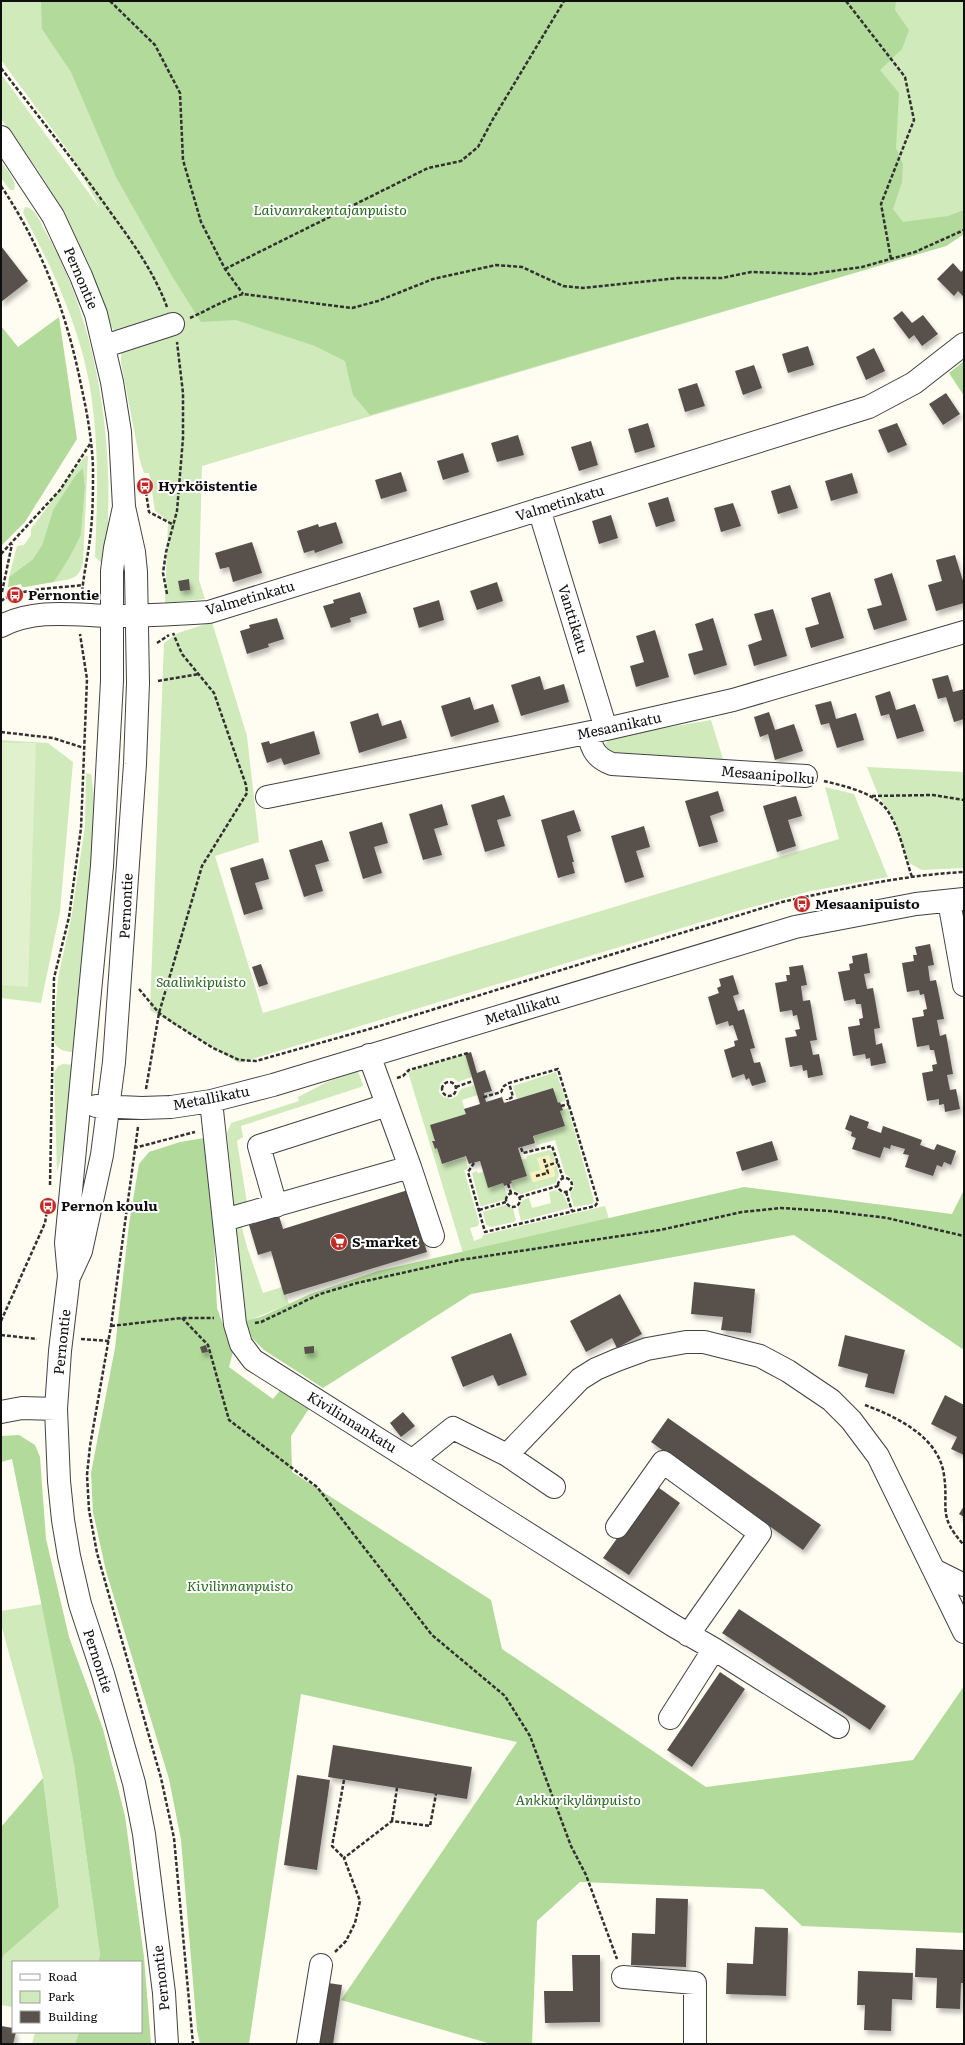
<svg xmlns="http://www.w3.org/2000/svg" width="965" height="2045" font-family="Literata,serif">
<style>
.green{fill:#d0eabb}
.forest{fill:#b2da9a}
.sand{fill:#faf1be}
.pitch{fill:#e2f1cd}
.building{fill:#58514c;filter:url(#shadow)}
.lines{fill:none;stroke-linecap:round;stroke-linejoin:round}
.minor-casing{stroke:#424242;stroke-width:24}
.path{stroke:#313131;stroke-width:2.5;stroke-dasharray:4 2;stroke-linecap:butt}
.minor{stroke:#fff;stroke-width:22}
.path-bridge{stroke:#313131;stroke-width:2.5;stroke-dasharray:4 2;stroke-linecap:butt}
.labels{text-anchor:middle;stroke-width:4;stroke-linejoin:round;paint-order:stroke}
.park-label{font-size:14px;font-style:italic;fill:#29681f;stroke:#fff}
.street-label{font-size:14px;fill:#0f0f0f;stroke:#fff}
.poi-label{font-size:14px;font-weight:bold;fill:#0f0f0f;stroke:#fff;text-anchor:start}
</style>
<defs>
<filter id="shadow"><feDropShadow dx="2.5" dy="4.5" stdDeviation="2" flood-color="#0004"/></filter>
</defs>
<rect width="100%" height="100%" fill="#fffdf2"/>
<path class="green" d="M1,1H964V234L946,246L202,466L199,580L205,599L165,603L168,521L155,511L149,473H144L140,461L121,363C121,347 124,339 111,327L89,264L63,211L37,169L1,119V74L100,208L69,152L1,60Z
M1,162C6,169 18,181 14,190H10L1,178Z
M25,207C35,207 40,222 44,229C92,310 112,423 108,516C108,532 110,550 103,564L95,557C97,508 99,458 93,409C86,340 55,273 23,213Z
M85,456H88L83,563C79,580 70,579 54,582L81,535L85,487L83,468L53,510L42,545L33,559L9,577L17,546L24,545L31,535V529Z
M212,622L247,736L259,842L215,856L263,1013L839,839L825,787L854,794L888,877L811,891L734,912L239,1063L150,1010L164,643L178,633Z
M711,720L723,759L621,757L606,750L605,744L611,737Z
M1,740L48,743L73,762L60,912L41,1003L1,998Z
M867,767L964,772V868L922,870L909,863L893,817L879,797Z
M86,773L91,774L98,825L78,1053C66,1051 57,1052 53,1039L58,978L71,919L85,826Z
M465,1054L472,1077L458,1082L453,1078H446L440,1084L439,1092L443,1097L451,1099L457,1096L461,1089L474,1085L478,1095L462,1100L466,1114L432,1142L435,1149L437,1148L442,1164L465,1157L468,1168L464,1170L479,1222L478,1226L470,1228L474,1241L482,1238L483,1235L605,1206L609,1219L463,1253L408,1072Z
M63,1064L76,1065L70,1126L57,1172L54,1073L58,1066Z
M358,1071L363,1085L361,1087L241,1126L243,1137L237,1141L247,1203L234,1208L227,1133L231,1123L299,1101L298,1097L329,1081Z
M556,1072L566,1101L558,1103L553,1088L517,1099L513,1086Z
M568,1108L594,1201L592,1204L574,1207L570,1193C578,1185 573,1179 565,1174L555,1140L537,1145L534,1136L565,1126L560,1111Z
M549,1150L553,1152L555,1160L551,1162L537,1158L541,1170L530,1173L533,1182L555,1176L553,1167L557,1165L559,1175L556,1183L521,1194L513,1190L511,1181L527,1176L522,1160L527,1158L526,1156Z
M477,1171L478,1173L483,1172L488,1187L503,1183L507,1194L504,1200L482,1206L480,1205L472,1173Z
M556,1190L564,1195L569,1208L521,1221L518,1209L523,1200L529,1198L532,1208L551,1203L549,1192Z
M505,1205L513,1209L516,1220L514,1222L491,1227L486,1225L483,1212Z
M236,1223L241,1224L247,1247L263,1293L282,1287L284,1295L286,1294L289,1304L250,1320L246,1321Z
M43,1604L74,1765L100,1955L98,1962H13V2007L1,2005V1963L4,1955L59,1907L43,1778L1,1624V1611Z
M35,2032H79L75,2044H32Z"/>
<path class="forest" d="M41,1H896L895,10L909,30L902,49L880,70L899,93L896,148L903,164L902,182L893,209L903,222L948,216L964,210V234L946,246L370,415L353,395L345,361L315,346L236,320L201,322L172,276L116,177L71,72L42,29Z
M59,317L77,439L25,522L1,546V326L18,347Z
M964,361V396L949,373Z
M83,468L85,487L81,535L69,558L54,582L25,587H22L21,584L8,587L9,577L33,559L42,545L53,510L76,475Z
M204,1138L210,1151L217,1308L233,1352L229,1367L273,1399L282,1388L312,1404L291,1436L292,1472L491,1600L502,1649L706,1787L913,1760L964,1686V1933L802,1926L763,1889L580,1882L537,1921L532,2044H491L341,2000L517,1742L301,1694L249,2044H200L197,2030L181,1840L169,1779L106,1571L93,1512L91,1473L115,1348L129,1224L139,1164L149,1152L180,1142Z
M744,1187L952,1214L964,1190V1350L794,1235L471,1294L323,1388L264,1350L252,1338L246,1321L263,1316L310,1294L378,1271Z
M19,1435L35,1445L40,1457L46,1539L69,1637L103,1729L125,1816L144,1957L151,2044H75L79,2032H141V1962H98L100,1955L74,1765L12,1459L1,1462V1436Z
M43,1778L59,1907L4,1955L1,1963V1827Z"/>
<path class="sand" d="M549,1155L551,1161L555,1160L557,1165L553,1167L555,1176L533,1182L530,1173L541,1170L537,1158Z"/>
<path class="pitch" d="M1,743H36L28,987L1,985Z"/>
<path class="building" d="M1,246L28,281L1,302Z
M953,263L961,272L964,269V297L958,291L954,296L937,279Z
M902,311L912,323L923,315L938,334L922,346L914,335L909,339L893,318Z
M808,346L814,365L788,373L782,354Z
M874,348L885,371L866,380L856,357Z
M754,365L762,388L743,395L735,371Z
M697,383L705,406L685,412L678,389Z
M946,393L960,414L943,425L929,404Z
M648,423L655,447L635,453L628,429Z
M897,423L907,445L888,453L878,430Z
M518,435L524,455L497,462L491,443Z
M591,441L598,465L579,471L571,447Z
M463,453L469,472L443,480L437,461Z
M401,472L407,491L381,499L375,480Z
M852,473L858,493L831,501L825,481Z
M790,485L798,508L778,514L771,491Z
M668,497L675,521L656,527L648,503Z
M733,503L741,526L721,532L714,508Z
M611,515L618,538L599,544L592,521Z
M336,522L343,543L315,553L314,550L304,553L297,531L318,524L319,527Z
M252,542L262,573L233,582L229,567L220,569L215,553Z
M955,555L964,584V603L936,611L928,585L942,581L936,560Z
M892,573L907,620L874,630L867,609L882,605L874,579Z
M189,579L190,590L180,591L178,581Z
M497,582L503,601L477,610L470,591Z
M360,592L367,613L350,618L351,622L331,628L323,606L334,603L333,600Z
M830,592L844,638L811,648L805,628L819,624L811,598Z
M439,600L444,620L419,628L413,608Z
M773,609L787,656L754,666L748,645L762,640L754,614Z
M277,618L284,639L268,644L269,647L247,654L240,631L250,628L249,625Z
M713,618L727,665L694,675L688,654L703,650L695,624Z
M655,630L669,677L636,687L630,666L644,662L636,636Z
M948,675L953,692L964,689V719L954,722L946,697L938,699L932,679Z
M540,676L544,690L564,684L569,702L521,716L511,685Z
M890,691L896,710L915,704L924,731L897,739L889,714L881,716L875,696Z
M470,697L474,710L493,704L499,722L451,737L441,706Z
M831,701L836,719L856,713L864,740L837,748L829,723L821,725L815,705Z
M769,712L775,730L794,724L803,751L775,760L768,734L760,737L754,717Z
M378,713L382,726L401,720L407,738L359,753L350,722Z
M314,731L320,754L284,765L281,758L267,763L261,743L269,741L270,744Z
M718,791L724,811L710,816L718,842L699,847L685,801Z
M504,795L511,816L497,820L505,846L485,852L471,805Z
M796,796L802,816L788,820L796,846L777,852L763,806Z
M442,804L448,825L434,829L442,855L423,860L409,814Z
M574,810L581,831L567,836L574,862H572L575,873L558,878L541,820Z
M382,822L388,843L374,847L382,873L363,879L349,832Z
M644,826L650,847L636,851L644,877L625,883L611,836Z
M322,840L329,861L315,865L323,891L304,897L289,850Z
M263,858L269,879L255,883L263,909L244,915L230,868Z
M930,944L934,965L928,966L930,981L936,980L944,1019L937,1020L940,1036L946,1034L953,1074L947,1075L950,1090L956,1089L960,1109L945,1112L944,1104L939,1105V1099L927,1101L922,1073L933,1071L932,1065L937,1064L934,1050H930L929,1045L917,1047L912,1018L924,1016L923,1010L927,1009L924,994L920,995L919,990L907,992L902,963L914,961L913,955H917L915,947Z
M867,953L870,973L864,974L867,989L873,988L880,1028L874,1029L876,1045L882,1043L886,1063L871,1066L870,1058L866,1059L865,1054L853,1056L848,1027L860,1025L859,1019L863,1018L861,1004H856L855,999L844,1001L838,972L850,970L849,964L853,963L852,956Z
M261,964L268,984L259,987L252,967Z
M803,965L807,985L801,986L803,1001L810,1000L817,1040L810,1041L813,1055L819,1054L823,1075L808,1078L807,1070L803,1071L802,1065L790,1067L785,1038L797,1036L795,1030L800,1029L797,1015L793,1016L792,1010L780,1012L775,983L787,981L786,975H790L789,967Z
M733,975L739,994L733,996L738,1011L744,1009L755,1048L750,1049L754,1063L760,1062L766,1082L752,1086L749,1078L746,1080L744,1074L732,1078L724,1050L735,1046L734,1041L738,1040L733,1025L729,1026L728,1021L716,1025L708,997L719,993L717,988L721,986L719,979Z
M471,1052L477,1073L485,1070L492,1091L484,1093L486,1102L502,1097L504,1103L553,1088L558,1103L560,1102L563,1110L560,1111L565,1126L533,1136L535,1143L518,1148L527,1176L511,1181L512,1183L504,1186L503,1183L488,1188L480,1161L469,1164L466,1156L442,1164L437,1148L435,1149L432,1141H435L430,1125L466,1114L464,1109L480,1104L465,1054Z
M850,1115L869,1122L867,1128L881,1133L883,1126L922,1140L920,1145L934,1150L937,1144L956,1151L951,1165L944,1162L942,1167L937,1165L933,1176L905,1167L909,1155L903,1154L905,1149L891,1145L890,1149L884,1147L880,1158L852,1149L856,1138L851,1136L852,1132L845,1129Z
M772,1141L778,1160L742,1171L736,1152Z
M408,1190L427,1252L284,1295L271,1251L258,1255L249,1225L279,1216L283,1229Z
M694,1282L755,1289L751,1333L721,1330L723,1317L691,1314Z
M620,1294L642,1334L617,1348L612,1338L586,1352L570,1321Z
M511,1333L527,1375L498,1386L493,1375L463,1387L451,1357Z
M845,1335L905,1350L894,1394L865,1387L868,1374L838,1366Z
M206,1345L208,1352L202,1353L200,1347Z
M314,1346V1353L305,1354L304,1347Z
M945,1395L964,1405V1455L951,1449L957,1437L931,1424Z
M403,1412L415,1426L401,1437L390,1423Z
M668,1418L821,1525L803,1550L651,1442Z
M655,1485L680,1503L629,1575L603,1558Z
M964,1506V1517L959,1514Z
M739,1609L886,1706L870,1730L722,1633Z
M720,1672L745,1689L692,1767L667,1750Z
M333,1745L472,1767L467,1799L328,1777Z
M297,1775L330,1780L317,1870L284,1865Z
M656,1898L688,1899L686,1967L631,1965L632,1933L655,1934Z
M755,1927L788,1928L786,1996L726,1994L727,1963L753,1964Z
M916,1948L964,1950V1983H961L960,2009L936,2008L937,1978L915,1977Z
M572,1955H600V2022L545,2023L544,1991H573Z
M858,1971L913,1973L912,2000L892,1999L891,2031L864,2030L865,2005H857Z
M328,1983L342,1985L333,2044H318Z
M1,2026L13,2028V2032H16L13,2044H1Z"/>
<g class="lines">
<g class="minor-casing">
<path id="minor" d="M1,137L53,216L81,276L96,314L112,382L120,432L124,507L134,552L136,572L138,683L135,764L114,1062L102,1155L81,1251L70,1275
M105,346L173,324
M124,507L115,548L112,571V681L102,866L66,1243L69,1276L60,1351L56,1409L59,1481L63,1520L69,1556L80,1604L103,1674L134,1783L144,1834L164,1993L167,2044
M539,509L606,729
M1,626C36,608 74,615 112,616C144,616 177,614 209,612L869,407L914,383L964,344
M588,733C592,750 596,758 612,764L806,776
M267,797L606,729L733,700L964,632
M949,901L964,985
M211,1101L235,1324L241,1344L253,1360L674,1626L714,1649L838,1727
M96,1106L142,1108L171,1107L211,1101L273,1085L795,927L916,904L964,899
M410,1167L433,1236
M276,1206L259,1146L387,1105
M224,1220L410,1167L369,1055
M1,1412L22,1408L56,1409
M507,1455L554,1487
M413,1460L453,1428L507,1455L580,1379L596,1369L617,1360L647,1349L686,1342H704L760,1356L788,1371L831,1400L851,1420L878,1456L964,1632
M617,1527L663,1462L760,1533L688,1635
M936,1571L964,1585
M670,1718L714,1649
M623,1977L695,1983V2044
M308,2044L321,1965"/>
</g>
<path class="path" d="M110,1L155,45L180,93L183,160L201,222L225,269L243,294
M846,1L905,77L914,120L881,204L891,259
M1,68C38,116 76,163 111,213C133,243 154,272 167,307
M1,186C42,247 67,314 81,385C87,412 92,440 93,468C93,491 93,516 90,538C88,557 83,576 82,595
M225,269L428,168L461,161L478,147L493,119L564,1
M190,318C208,310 224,300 243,294L352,308L378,301L433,279L496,265L522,267L563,286L583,288L678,278H722L751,272L811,274L862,267L915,252L964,230
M145,486L149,512L174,525
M1,554L60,490L90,444
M2,592L12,544
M167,594L163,573L166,552L177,511L183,438V393L177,342
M1,601C18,588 60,588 83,585
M157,643L169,635
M158,681L199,674
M1,732L53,738L84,748
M824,781C844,786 878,793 889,813C900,830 905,857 912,877
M872,796L933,795L964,800
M139,989L159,1013L175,1024L213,1048L239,1060L256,1061L373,1028L782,902C842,889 903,875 964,872
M397,1078L403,1076L409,1070L468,1053
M442 1089a7 7 0 1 1 14 0a7 7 0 1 1-14 0Z
M456,1087L473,1081
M146,1089L159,1013L202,866L247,793L246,785L214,693L182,654L173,633
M509,1099L513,1097L509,1083
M561,1106L569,1104
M138,1127L111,1326L90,1446L87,1475L89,1510L97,1553L161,1778L174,1838L193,2044
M134,1148L195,1132
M521,1148L523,1153L552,1146L563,1178
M544,1159L546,1166
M474,1163L468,1172L485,1232L595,1206L598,1202L558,1069L509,1083L504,1086L501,1092L481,1098
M536,1176L548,1173L546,1166L558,1162
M558 1185a7 7 0 1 1 14 0a7 7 0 1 1-14 0Z
M508,1184L511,1193
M50,1185L54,978L69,917L81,828L87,679L80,634
M566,1192L572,1211
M506 1200a7 7 0 1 1 14 0a7 7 0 1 1-14 0Z
M520,1197L558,1186
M479,1210L506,1202
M182,1318L208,1345L229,1420L317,1487L432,1635L505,1696L530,1736L571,1846L586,1875L617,1959
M1,1321L45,1223L47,1210
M255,1323L261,1322L320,1294L357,1283L460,1260L660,1230L742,1212L781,1208L830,1211L887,1218L964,1236
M111,1326L182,1318H214
M1,1335L37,1339
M81,1339L109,1341
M865,1405C897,1417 939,1437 944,1475C949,1508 937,1515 963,1544
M344,1780L332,1846L344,1858
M392,1821L397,1788
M335,1952L346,1941L355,1923L360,1901L344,1858L392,1821L430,1826L436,1794"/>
<use href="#minor" class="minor"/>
<path class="path-bridge" d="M507,1100V1099"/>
</g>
<defs>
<g id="bus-disc" transform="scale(0.9)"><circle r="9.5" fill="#c02b27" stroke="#fff"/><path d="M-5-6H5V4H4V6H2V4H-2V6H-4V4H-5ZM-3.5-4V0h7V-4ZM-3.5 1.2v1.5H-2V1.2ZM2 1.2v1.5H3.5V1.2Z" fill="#fff"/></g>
<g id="supermarket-disc" transform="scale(0.9)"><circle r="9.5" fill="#c02b27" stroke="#fff"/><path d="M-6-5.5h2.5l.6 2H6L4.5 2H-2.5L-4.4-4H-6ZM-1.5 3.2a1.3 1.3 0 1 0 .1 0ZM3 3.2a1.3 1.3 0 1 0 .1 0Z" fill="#fff"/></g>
</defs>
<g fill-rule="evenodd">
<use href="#bus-disc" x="145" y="486"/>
<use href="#bus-disc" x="15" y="595"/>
<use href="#bus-disc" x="802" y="904"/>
<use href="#bus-disc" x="48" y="1206"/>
<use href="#supermarket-disc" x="339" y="1242"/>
</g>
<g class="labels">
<g class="park-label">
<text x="330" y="215">Laivanrakentajanpuisto</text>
<text x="201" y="987">Saalinkipuisto</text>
<text x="240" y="1591">Kivilinnanpuisto</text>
<text x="578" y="1805">Ankkurikylänpuisto</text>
</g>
<g class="street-label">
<text transform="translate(81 278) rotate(67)" y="5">Pernontie</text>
<text transform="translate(560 503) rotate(-17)" y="5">Valmetinkatu</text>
<text transform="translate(250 598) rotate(-16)" y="5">Valmetinkatu</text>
<text transform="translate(573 619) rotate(73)" y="5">Vanttikatu</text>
<text transform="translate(619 726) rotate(-12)" y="5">Mesaanikatu</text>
<text transform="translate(768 775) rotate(5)" y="5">Mesaanipolku</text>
<text transform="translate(126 906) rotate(-87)" y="5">Pernontie</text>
<text transform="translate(522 1009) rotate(-17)" y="5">Metallikatu</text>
<text transform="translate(211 1098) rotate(-11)" y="5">Metallikatu</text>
<text transform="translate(62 1342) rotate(-84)" y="5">Pernontie</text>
<text transform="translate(352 1422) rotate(32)" y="5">Kivilinnankatu</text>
<text transform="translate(98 1661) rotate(72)" y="5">Pernontie</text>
<text transform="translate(161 1978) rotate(-96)" y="5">Pernontie</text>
</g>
<g class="poi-label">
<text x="158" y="491">Hyrköistentie</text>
<text x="28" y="600">Pernontie</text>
<text x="815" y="909">Mesaanipuisto</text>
<text x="61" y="1211">Pernon koulu</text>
<text x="352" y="1247">S-market</text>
</g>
</g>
<rect width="965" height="2045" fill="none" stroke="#0f0f0f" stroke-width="4"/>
<rect x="12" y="1961" width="130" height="72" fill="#ffffff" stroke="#9f9f9f"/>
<rect x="20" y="1974" width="20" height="6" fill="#ffffff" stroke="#9f9f9f"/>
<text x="48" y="1981" font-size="12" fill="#0f0f0f">Road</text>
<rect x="20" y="1991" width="20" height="12" fill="#d0eabb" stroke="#9f9f9f"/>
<text x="48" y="2001" font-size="12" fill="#0f0f0f">Park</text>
<rect x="20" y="2011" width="20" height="12" fill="#58514c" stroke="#9f9f9f"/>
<text x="48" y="2021" font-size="12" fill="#0f0f0f">Building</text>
</svg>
